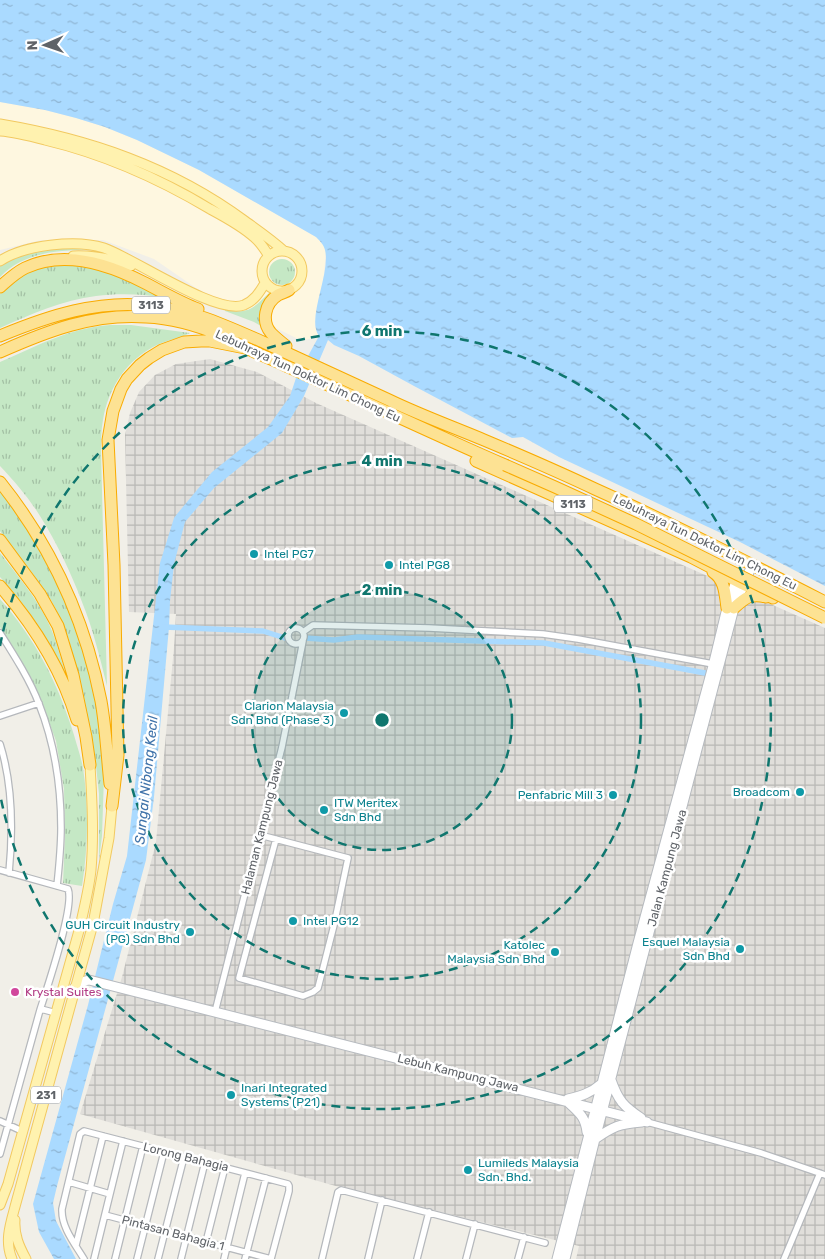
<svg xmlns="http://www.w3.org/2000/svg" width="825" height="1259" font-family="Rubik,sans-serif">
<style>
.commercial{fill:#fef7e0}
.industrial{fill:url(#industrial-grid)}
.grass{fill:url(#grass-tufts)}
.water{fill:url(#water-ripples)}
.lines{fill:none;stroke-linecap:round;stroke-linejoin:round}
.canal{stroke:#aadaff;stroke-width:5.5}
.street-casing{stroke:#b5b8bc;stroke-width:8}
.secondary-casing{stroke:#b6babf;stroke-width:11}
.primary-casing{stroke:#f2c960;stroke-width:11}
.highway-casing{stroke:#f9ab00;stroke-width:13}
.street{stroke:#fff;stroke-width:5.5}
.secondary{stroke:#fff;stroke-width:9}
.primary{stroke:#fff2af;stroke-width:9}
.highway{stroke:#fde293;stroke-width:11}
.highway-bridge-casing{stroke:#f9ab00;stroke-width:13;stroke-linecap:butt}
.highway-bridge{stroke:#fde293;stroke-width:11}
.ring{fill:none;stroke:#0f766e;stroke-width:2.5;stroke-dasharray:9 6}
.culture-dot{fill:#0f9aa8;stroke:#fff;stroke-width:2}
.hotel-dot{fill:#d1479c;stroke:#fff;stroke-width:2}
.labels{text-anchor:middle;stroke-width:5;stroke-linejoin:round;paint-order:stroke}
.shield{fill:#fff;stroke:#8f9295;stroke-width:1}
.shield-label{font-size:11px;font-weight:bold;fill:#5f6368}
.street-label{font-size:12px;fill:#5f6368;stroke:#fff}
.culture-label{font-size:12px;fill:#0d838f;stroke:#fff;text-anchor:start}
.hotel-label{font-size:12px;fill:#b23c85;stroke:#fff;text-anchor:start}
.water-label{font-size:14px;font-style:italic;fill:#4174aa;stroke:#fff}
.centre{fill:#0f766e;stroke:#fff;stroke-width:2.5}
.ring-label{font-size:15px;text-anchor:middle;font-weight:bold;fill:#0f766e;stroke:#fff;stroke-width:5;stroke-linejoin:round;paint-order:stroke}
</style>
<defs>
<pattern id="industrial-grid" width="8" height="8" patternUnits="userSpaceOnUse" patternTransform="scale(1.25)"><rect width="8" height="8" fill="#e0deda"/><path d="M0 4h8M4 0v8" fill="none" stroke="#b9b8b5"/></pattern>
<pattern id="grass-tufts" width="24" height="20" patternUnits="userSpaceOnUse" patternTransform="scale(1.25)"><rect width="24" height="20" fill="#c5e8c5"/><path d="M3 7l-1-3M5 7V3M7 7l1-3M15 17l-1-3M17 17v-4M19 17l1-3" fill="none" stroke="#a3c0a4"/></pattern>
<pattern id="water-ripples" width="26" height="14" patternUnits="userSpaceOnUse" patternTransform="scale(1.25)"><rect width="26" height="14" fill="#aadaff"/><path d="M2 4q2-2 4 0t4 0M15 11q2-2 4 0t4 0" fill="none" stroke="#8eb4d2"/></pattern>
</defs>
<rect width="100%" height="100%" fill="#f1efe8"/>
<path class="commercial" d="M0,102L45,110L76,118L105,127L137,140L199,170L316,237L323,244L326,250L324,275L316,316L315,326L319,336L302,341L196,288L154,259L103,240H41L0,250Z"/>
<path class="industrial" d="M210,359L257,372L316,403L825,628V1259H576L579,1246L332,1185L80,1114L122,977L156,842L174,647L176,614L129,612L125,435L130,413L139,392L155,375L176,364Z"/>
<path class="grass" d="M54,249H90C81,250 71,250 62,251C39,253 16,260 0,277V266C18,253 32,251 54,249Z
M269 272a13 13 0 1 1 26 0a13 13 0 1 1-26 0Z
M71,263L102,268L163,297C141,294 118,293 96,296C63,300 31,314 0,328V294C22,270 40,267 71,263Z
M269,293L266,329L254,322L225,311V310C250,314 252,309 269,293Z
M110,325H131L190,333C180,338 168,340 157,345C127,359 108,388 103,420C101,430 101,441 101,451L107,686C100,658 93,629 82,602C71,573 57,543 40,516C29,498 14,481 0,466V362C37,346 69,328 110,325Z
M0,487L45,555L73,619L90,673L100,725L104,776L102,836L99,860V794L96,766L93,744L84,702L69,640L62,621L51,600L28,567L19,557L0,531Z
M0,553C18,576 41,603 52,631C57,644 61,659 65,672C46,636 28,607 0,577Z
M0,599C36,640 58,683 74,735C77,746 81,757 83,768C89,807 88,848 82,886L63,883L65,836L64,789L56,741L41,700L32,680L0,627Z"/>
<path class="water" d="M0,0H825V586L740,542L559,457L523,437L512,438L414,386L359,356L334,345L328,340L304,396L282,433L214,488L185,522L174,564L170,601L169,627L154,797L146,860L57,1186L53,1203L56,1221L76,1259H54L39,1232L33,1204L88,1005L113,904L127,856L160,563L174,518L177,514L212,472L268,427L290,396L296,378L319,336C306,319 331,273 325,250C324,245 320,241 316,237L199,170L137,140L105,127L76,118L45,110L0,102Z"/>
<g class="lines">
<path class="canal" d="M164,627L263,631L288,639
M305,638L334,640L358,637L544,643L705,673"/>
<g class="street-casing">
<path id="street" d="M288 636a8 8 0 1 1 16 0a8 8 0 1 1-16 0Z
M303,632L313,625L429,628L543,634L578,639L713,664
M0,633C14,655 30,680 39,704C54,742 61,787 61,828C61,847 59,867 57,886
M0,716L39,703
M0,744C13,785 13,831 9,873
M260,835L348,858L334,925L318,988L313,992L303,996L239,978L276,839
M0,870L68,889C75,906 47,988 40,1010C27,1058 13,1106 0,1154
M41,1009L56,1013
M215,1012L282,747L303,641
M0,1121L22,1131
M647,1122L761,1153L825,1175
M69,1182L110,1194
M105,1215L271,1259
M206,1242L225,1167
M76,1245L103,1136
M84,1259C75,1244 61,1227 62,1209L80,1134L84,1131L288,1184L289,1186V1191L271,1259
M94,1259L123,1141
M115,1259L143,1146
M137,1259L164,1152
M158,1259L184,1157
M181,1259L205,1162
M224,1259L245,1173
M245,1259L266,1178
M322,1259L338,1192L341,1190L545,1243
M368,1259L382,1200
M417,1259L429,1212
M466,1259L475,1224
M518,1259L524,1237
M784,1259L820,1173"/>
</g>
<g class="secondary-casing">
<path id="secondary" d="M75,987L85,981L89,980L647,1122
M611,1080C618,1100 623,1106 641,1118
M568,1099C581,1096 591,1093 601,1084
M568,1102C579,1113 585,1116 587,1132
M595,1139C614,1126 619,1124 642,1122
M557,1259L638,943L713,666L727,608L736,581
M565,1259L595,1139L734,608L752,565"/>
</g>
<g class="primary-casing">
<path id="primary" d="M0,124C89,139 172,167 245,221C259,231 272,240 284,251
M0,131C15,132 30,136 45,140C104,154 158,178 210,209C225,217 242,226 255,238C261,243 265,250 269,256
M262 271a20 20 0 1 1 40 0a20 20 0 1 1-40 0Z
M73,256C94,255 112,259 131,266
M0,261C24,245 76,239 104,248C133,258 217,316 244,305C255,300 259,293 265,283
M0,1205L8,1184L80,927C84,908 89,889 91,870C94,835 92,800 90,765
M15,1220C14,1235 19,1246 26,1259
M12,1259C4,1240 11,1222 16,1203L93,924L109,838L112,806"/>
</g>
<g class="highway-casing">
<path id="highway" d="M0,287C8,280 15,273 25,268C63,250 108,264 143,282C161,291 179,302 198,309
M0,336C48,316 99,299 152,306C193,310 226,326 263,342C305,361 347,381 389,400C420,415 453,427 484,440C522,456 559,472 595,489C673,524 749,563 825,602
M286,346C281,342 276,338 271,333C261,321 265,303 278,295C282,293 286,292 289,290
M0,352C47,331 94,313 146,317C171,318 199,326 223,336C231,339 238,344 246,348C258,354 272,359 284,365C358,398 431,433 505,465
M476,461L691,557L743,584L773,598
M0,482C52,547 85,620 101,701C106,729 107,757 110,784
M0,540L40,594L58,626L73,675L86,737L90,765
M713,572C725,580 725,594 727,608
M0,586C34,625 62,670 77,720
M734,608C745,598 750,593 766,597
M112,806L118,755L114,565L108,440L113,411L121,389L127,379L140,365L149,358L162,350L184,342L201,341H210L245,348"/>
</g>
<use href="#street" class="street"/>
<use href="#secondary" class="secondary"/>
<use href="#primary" class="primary"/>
<use href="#highway" class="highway"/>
<g class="highway-bridge-casing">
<path id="highway-bridge" d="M505,465L555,487L636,524L825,618"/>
</g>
<use href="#highway-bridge" class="highway-bridge"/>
</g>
<circle cx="382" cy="720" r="130" fill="#0f766e" fill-opacity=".12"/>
<g class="ring">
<circle cx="382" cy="720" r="130"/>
<circle cx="382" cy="720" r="259"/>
<path d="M0 646A389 389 0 1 1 0 794"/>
</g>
<g class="culture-dot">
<circle cx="254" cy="554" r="5"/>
<circle cx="389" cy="565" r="5"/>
<circle cx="344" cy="713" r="5"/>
<circle cx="800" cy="792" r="5"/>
<circle cx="613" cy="795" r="5"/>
<circle cx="324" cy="810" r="5"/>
<circle cx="293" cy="921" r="5"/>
<circle cx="190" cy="932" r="5"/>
<circle cx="740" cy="949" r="5"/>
<circle cx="555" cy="952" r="5"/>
<circle cx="231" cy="1095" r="5"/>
<circle cx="468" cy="1170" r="5"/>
</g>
<circle class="hotel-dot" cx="15" cy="992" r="5"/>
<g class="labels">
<g class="shield">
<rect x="132" y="296.5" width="38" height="17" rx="4"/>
<rect x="554" y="495.5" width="38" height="17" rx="4"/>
<rect x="31" y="1086.5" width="30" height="17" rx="4"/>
</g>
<g class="shield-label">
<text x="151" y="309">3113</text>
<text x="573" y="508">3113</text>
<text x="46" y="1099">231</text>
</g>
<g class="street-label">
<text transform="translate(308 376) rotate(25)" y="4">Lebuhraya Tun Doktor Lim Chong Eu</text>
<text transform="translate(705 542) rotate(26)" y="4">Lebuhraya Tun Doktor Lim Chong Eu</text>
<text transform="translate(262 827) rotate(-76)" y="4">Halaman Kampung Jawa</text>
<text transform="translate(667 868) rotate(-75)" y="4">Jalan Kampung Jawa</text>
<text transform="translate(458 1073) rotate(14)" y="4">Lebuh Kampung Jawa</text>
<text transform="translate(186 1157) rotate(14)" y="4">Lorong Bahagia</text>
<text transform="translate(173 1233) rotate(15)" y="4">Pintasan Bahagia 1</text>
</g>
<g class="culture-label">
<text x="264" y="558">Intel PG7</text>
<text x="399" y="569">Intel PG8</text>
<text x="334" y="710" text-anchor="end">Clarion Malaysia<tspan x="334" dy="14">Sdn Bhd (Phase 3)</tspan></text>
<text x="790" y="796" text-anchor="end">Broadcom</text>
<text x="603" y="799" text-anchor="end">Penfabric Mill 3</text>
<text x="334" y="807">ITW Meritex<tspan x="334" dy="14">Sdn Bhd</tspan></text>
<text x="303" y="925">Intel PG12</text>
<text x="180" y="929" text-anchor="end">GUH Circuit Industry<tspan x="180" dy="14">(PG) Sdn Bhd</tspan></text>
<text x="730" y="946" text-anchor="end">Esquel Malaysia<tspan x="730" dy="14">Sdn Bhd</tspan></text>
<text x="545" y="949" text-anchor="end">Katolec<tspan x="545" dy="14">Malaysia Sdn Bhd</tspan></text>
<text x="241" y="1092">Inari Integrated<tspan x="241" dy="14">Systems (P21)</tspan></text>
<text x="478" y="1167">Lumileds Malaysia<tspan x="478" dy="14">Sdn. Bhd.</tspan></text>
</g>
<g class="hotel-label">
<text x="25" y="996">Krystal Suites</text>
</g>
<g class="water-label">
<text transform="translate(146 780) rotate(-84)" y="5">Sungai Nibong Kecil</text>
</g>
</g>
<circle cx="382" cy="720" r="8" class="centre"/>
<g class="ring-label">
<text x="382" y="336">6 min</text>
<text x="382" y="466">4 min</text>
<text x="382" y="595">2 min</text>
</g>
<g transform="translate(45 45) rotate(268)" stroke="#ffffff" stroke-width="4" paint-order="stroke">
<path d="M0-4L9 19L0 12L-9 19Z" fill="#5f6368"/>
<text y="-8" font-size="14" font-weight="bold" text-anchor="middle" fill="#5f6368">N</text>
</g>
</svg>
